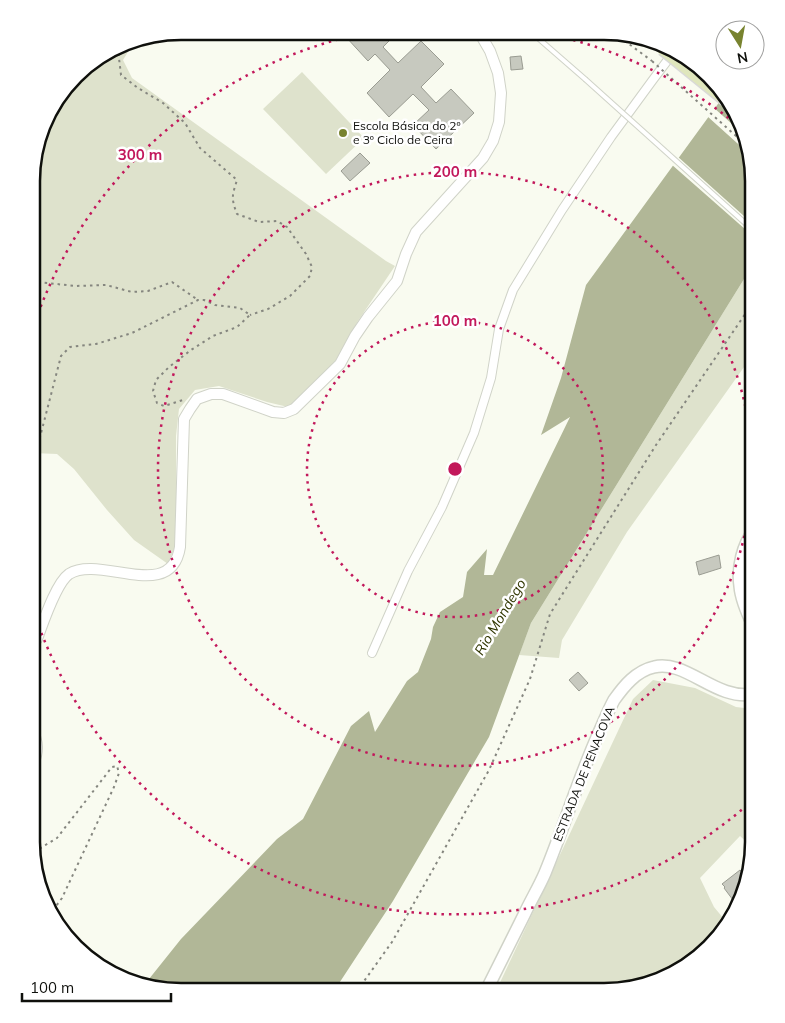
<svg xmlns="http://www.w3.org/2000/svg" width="785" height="1023" font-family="Mulish,sans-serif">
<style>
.green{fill:#dee2cc}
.water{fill:#b1b797}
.pier{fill:#f9fbf0}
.building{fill:#c7c9bf;stroke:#9a9c92}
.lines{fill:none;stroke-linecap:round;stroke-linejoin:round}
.service-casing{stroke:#d0d3c8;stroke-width:6}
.minor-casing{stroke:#d0d3c8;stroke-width:10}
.tertiary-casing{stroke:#d0d3c8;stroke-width:12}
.secondary-casing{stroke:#d0d3c8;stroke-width:14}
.primary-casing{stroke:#d9d9d8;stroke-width:15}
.path{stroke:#85867f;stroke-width:2;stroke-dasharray:2.5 4;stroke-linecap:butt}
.service{stroke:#fff;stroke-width:4}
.minor{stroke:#fff;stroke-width:8}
.tertiary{stroke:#fff;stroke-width:10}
.secondary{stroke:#fff;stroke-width:11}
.primary{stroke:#dfe6bc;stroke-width:12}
.service-bridge-casing{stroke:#d0d3c8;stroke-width:6;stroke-linecap:butt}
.primary-bridge-casing{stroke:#d9d9d8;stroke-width:15;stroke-linecap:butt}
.path-bridge{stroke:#85867f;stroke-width:2;stroke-dasharray:2.5 4;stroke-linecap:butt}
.service-bridge{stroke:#fff;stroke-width:4}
.primary-bridge{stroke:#dfe6bc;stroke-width:12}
.ring{fill:none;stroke:#c2185b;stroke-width:2.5;stroke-dasharray:2.5 5}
.poi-dot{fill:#78832f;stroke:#fff;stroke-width:2}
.labels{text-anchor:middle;stroke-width:5;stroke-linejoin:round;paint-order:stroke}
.poi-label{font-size:12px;fill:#0f100c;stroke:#fff;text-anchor:start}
.street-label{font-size:12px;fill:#0f100c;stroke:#fff}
.water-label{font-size:14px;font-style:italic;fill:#303600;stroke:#fff}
.rim{fill:none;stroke:#0f100c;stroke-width:2.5}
.centre{fill:#c2185b;stroke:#fff;stroke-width:2.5}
.ring-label{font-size:15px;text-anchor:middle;font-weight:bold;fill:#c2185b;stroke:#fff;stroke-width:5;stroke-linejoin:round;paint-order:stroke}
</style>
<rect width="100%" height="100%" fill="#f9fbf0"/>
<path class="green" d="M133,39H136L123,60L132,78L386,261L395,266L358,321L336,360L301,399L288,407L267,402L219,386L195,390L179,409L176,436V544L168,564L134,540L107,510L74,469L57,454L32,453L33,161L51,106L82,68Z
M302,72L364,138L326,174L263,109Z
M754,267V353L627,532L562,640L559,658L519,655L531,623L749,271Z
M653,680L695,688L736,707L753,709V848L740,836L700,878L714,907L729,925L670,976L604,992L496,991L633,699Z"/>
<path class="water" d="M723,97L738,115L754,181V267L749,271L531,623L489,737L393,901L334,991H162L145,984L181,939L277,839L303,819L351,726L369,711L375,732L407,681L418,672L431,639L433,627L440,612L463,597L467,572L487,549L484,575H493L570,417L541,435L561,378L586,285Z"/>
<path class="pier" d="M713,107L742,133L747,152L707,116Z
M677,156L754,225V237L671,164Z"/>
<path class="building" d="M351,32H384L391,39L383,47L398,63L421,41L444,64L421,87L436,103L451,89L474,113L436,149L413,125L429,110L413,94L389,117L367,93L390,70L375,54L368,61L346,37Z
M521,56L523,69L511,70L510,57Z
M360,153L370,163L350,181L341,171Z
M719,555L721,568L699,575L696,562Z
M578,672L588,683L579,691L569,680Z
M740,870L745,876L736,904L724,888L725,887L722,884Z"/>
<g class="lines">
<g class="service-casing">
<path id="service" d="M531,32L585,79"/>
</g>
<g class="minor-casing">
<path id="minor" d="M372,653L408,571L442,507L474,433L491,378L499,329L513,290L562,210L611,137L652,81L673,53"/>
</g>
<g class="tertiary-casing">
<path id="tertiary" d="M32,646L37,639C43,623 56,583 69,574C100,554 171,604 180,547L184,419L190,409L197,399L211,394H223L273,412L284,413L294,409L340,364L355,336L368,317L397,281L406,254L416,232L483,158L493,141L499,122L501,93L498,73L490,51L479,32
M31,768C40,751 38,742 31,726"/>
</g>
<g class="secondary-casing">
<path id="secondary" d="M754,627C748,615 741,599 740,586C737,567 743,545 754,530
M486,991C499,965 512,939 525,913C531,900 539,887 545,873C564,827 578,780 598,735C603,724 608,711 614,700C624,686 636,671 654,667C686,659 716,701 753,694"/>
</g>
<g class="primary-casing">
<path id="primary" d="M695,62V63"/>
</g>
<path class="path" d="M614,33L652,61
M119,47L118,50L121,75L138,88L163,103L185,123L200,148L237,180C232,196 231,198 237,214L259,222L277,221L287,227L306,254L312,267L310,276L290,296L268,309L250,315
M32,280L38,282L75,286L106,285L132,292L148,291L172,282L198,300
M32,449L39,441L61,356L70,347L96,344L132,333L198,300H204L215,305L240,308L250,315L237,327L213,336L191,350L169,367L156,380L153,391L157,403L164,406L183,400
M34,852L57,838L112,767L117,766L119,773L114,787L62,898L51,913
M357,991L392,942L489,770L530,679L550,614L656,445L754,301"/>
<use href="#service" class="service"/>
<use href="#minor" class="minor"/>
<use href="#tertiary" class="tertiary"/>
<use href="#secondary" class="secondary"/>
<use href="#primary" class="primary"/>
<g class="service-bridge-casing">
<path id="service-bridge" d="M585,79L754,231"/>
</g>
<g class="primary-bridge-casing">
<path id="primary-bridge" d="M663,49L726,100"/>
</g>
<path class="path-bridge" d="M652,61L745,144"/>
<use href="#service-bridge" class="service-bridge"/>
<use href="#primary-bridge" class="primary-bridge"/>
</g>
<g class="ring">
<circle cx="455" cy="469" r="148"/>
<circle cx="455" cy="469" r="297"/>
<path d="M753 800A445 445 0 0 1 32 607M33 328A445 445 0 0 1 370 32M544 33A445 445 0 0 1 741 128"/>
</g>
<circle class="poi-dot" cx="343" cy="133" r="5"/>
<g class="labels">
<g class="poi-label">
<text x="353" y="130">Escola Básica do 2º<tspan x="353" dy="14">e 3º Ciclo de Ceira</tspan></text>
</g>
<g class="street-label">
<text transform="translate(584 774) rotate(-68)" y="4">ESTRADA DE PENACOVA</text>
</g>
<g class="water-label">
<text transform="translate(500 617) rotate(-59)" y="5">Rio Mondego</text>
</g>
</g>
<path d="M0 0H785V1023H0ZM181 40H604A141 141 0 0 1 745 181V842A141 141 0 0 1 604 983H181A141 141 0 0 1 40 842V181A141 141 0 0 1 181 40Z" fill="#fff" fill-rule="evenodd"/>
<path class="rim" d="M181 40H604A141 141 0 0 1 745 181V842A141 141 0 0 1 604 983H181A141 141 0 0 1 40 842V181A141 141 0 0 1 181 40Z"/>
<circle cx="455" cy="469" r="8" class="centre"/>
<g class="ring-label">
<text x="140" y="160">300 m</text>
<text x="455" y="177">200 m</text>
<text x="455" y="326">100 m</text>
</g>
<g transform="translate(740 45) rotate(169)"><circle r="24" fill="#ffffff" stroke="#9f9f9e"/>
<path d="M0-4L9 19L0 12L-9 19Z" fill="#78832f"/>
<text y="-8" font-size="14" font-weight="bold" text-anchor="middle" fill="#0f100c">N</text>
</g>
<path d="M22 993v8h149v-8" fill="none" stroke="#0f100c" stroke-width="2.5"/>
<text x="30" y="993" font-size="15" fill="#0f100c" stroke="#ffffff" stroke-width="4" paint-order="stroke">100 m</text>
</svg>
